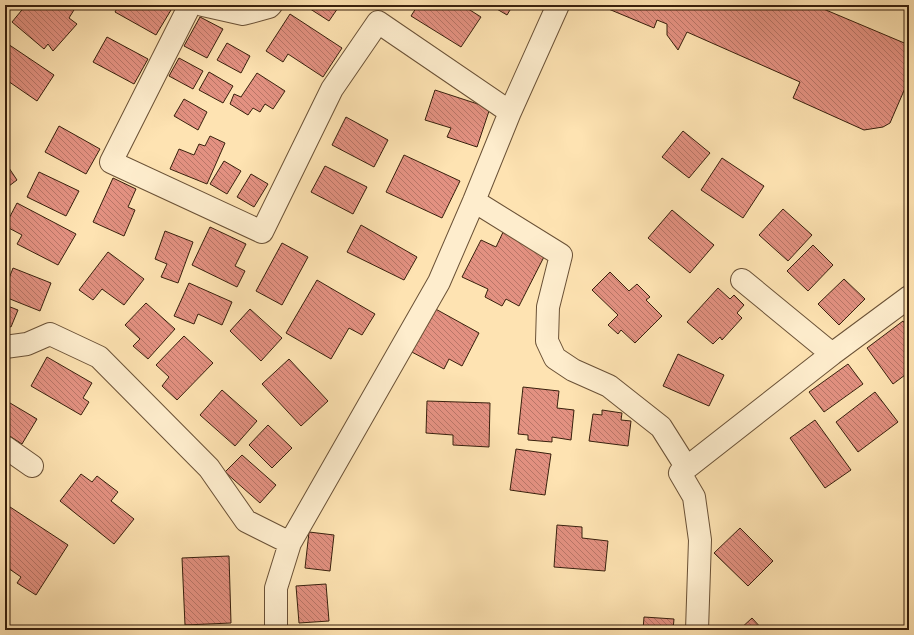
<svg xmlns="http://www.w3.org/2000/svg" width="914" height="635" font-family="'IM FELL Double Pica',serif">
<style>
.building{fill:url(#building-back-hatch);stroke:#38200d}
.lines{fill:none;stroke-linecap:round;stroke-linejoin:round}
.minor-casing{stroke:#6a5136;stroke-width:24}
.minor{stroke:#feedcd;stroke-width:22}
</style>
<defs>
<pattern id="building-back-hatch" width="6" height="6" patternUnits="userSpaceOnUse"><rect width="6" height="6" fill="#e39181"/><path d="M-1 5l2 2M0 0l6 6M5-1l2 2" fill="none" stroke="#b97668"/></pattern>
</defs>
<rect width="100%" height="100%" fill="#fee3b2"/>
<filter id="stains"><feTurbulence type="fractalNoise" baseFrequency=".005" numOctaves="4"/><feColorMatrix values="0 0 0 0 .2 0 0 0 0 .09 0 0 0 0 .02 0 0 0 .5 -.17"/></filter>
<radialGradient id="worn" r=".72"><stop offset=".6" stop-color="#630" stop-opacity="0"/><stop offset="1" stop-color="#630" stop-opacity=".3"/></radialGradient>
<path class="building" d="M26,5H77L69,18L77,24L53,51L48,44L44,49L12,22Z
M119,5H162L171,10L156,35L115,12Z
M304,5H340L329,21Z
M418,5H462L481,17L461,47L411,16Z
M490,5H513L507,15Z
M599,5H814L909,45V79L890,123L883,127L864,130L793,98L800,82L687,32L678,50L667,35V24L657,20L654,28Z
M290,14L342,48L323,77L288,54L283,62L266,51Z
M200,17L223,29L207,58L184,46Z
M107,37L148,59L134,84L93,62Z
M5,42L54,75L37,101L5,79Z
M227,43L250,56L241,73L217,60Z
M179,58L203,71L193,89L169,76Z
M209,72L233,86L223,103L199,90Z
M257,73L285,91L273,109L265,104L260,112L253,108L248,115L230,104L234,94L241,97Z
M435,90L490,108L477,147L447,137L451,128L425,120Z
M184,99L207,112L198,130L174,116Z
M346,117L388,140L374,167L332,145Z
M59,126L100,149L86,174L45,152Z
M683,131L710,153L689,178L662,157Z
M210,136L225,143L207,184L170,169L179,149L194,155L199,144L205,146Z
M404,155L460,181L442,218L386,192Z
M722,158L764,186L743,218L701,190Z
M224,161L241,171L227,194L210,184Z
M5,162L17,180L5,189Z
M325,166L367,187L353,214L311,192Z
M39,172L79,191L66,216L27,197Z
M251,174L268,184L254,207L237,197Z
M113,178L136,189L128,207L135,210L124,236L93,222Z
M17,203L76,234L58,265L17,244L22,235L5,226Z
M783,209L812,235L788,261L759,235Z
M672,210L714,245L690,273L648,238Z
M361,225L417,257L404,280L347,252Z
M210,227L246,244L235,266L245,271L237,287L192,265Z
M505,228L548,249L519,306L506,299L502,306L485,297L488,289L462,277L481,240L496,247Z
M165,231L193,242L178,283L161,277L167,264L155,259Z
M282,243L308,257L282,305L256,291Z
M813,245L833,265L808,291L787,271Z
M108,252L144,279L124,305L102,289L93,300L79,290Z
M13,268L51,283L40,311L5,297V289Z
M610,272L629,291L637,284L650,297L646,300L662,316L635,343L621,330L618,334L608,325L618,315L592,290Z
M844,279L865,299L839,325L818,304Z
M317,280L375,314L362,335L349,328L331,359L286,333Z
M189,283L232,302L222,325L198,314L194,324L174,316Z
M718,288L730,299L734,295L744,305L737,313L742,318L722,340L720,337L713,344L687,322Z
M146,303L175,329L148,359L133,346L140,339L125,325Z
M5,305L18,310L11,327L5,325Z
M432,307L479,333L462,366L449,359L444,369L408,350Z
M250,309L282,338L261,361L230,331Z
M903,321L909,329L908,349L909,372L893,384L867,348Z
M184,336L213,363L177,400L162,386L169,377L156,365Z
M678,354L724,375L709,406L663,386Z
M47,357L92,383L83,398L89,402L81,415L31,386Z
M289,359L328,401L301,426L262,384Z
M848,364L863,384L824,412L809,392Z
M523,387L559,391L557,408L574,410L571,440L552,437V442L528,440V435L518,434Z
M222,390L257,421L235,446L200,415Z
M875,392L898,422L858,452L836,422Z
M5,400L37,419L22,444L5,433Z
M427,401L490,403L489,447L453,445V435L426,433Z
M602,410L622,413L621,420L631,421L628,446L589,441L593,414L602,415Z
M815,420L851,470L825,488L790,438Z
M268,425L292,448L272,468L249,445Z
M516,449L551,454L545,495L510,490Z
M242,455L276,485L260,503L225,472Z
M81,474L92,482L97,476L118,492L111,501L134,519L114,544L60,501Z
M7,505L68,545L36,595L17,583L21,577L5,566V508Z
M557,525L582,527V538L608,541L605,571L554,567Z
M740,528L773,561L748,586L714,553Z
M309,532L334,535L330,571L305,568Z
M229,556L231,623L185,625L182,558Z
M326,584L329,621L299,623L296,586Z
M644,617L674,619L673,630H643Z
M752,618L763,630H739Z"/>
<g class="lines">
<g class="minor-casing">
<path id="minor" d="M190,5L111,162L262,232L332,89L378,22L510,112
M203,5L243,14L269,7L271,5
M474,201L561,255L548,307L547,341L555,358L573,370L609,386L661,427L685,465L680,473L694,497L700,540L697,630
M5,347L27,344L50,334L99,357L209,468L246,521L290,543
M832,354L909,297
M5,447L32,466
M680,473L832,354L742,280
M276,630V588L290,543L439,282L474,201L510,112L558,5"/>
</g>
<use href="#minor" class="minor"/>
</g>
<rect width="914" height="635" fill="none" stroke="#fee3b2" stroke-width="20"/>
<rect x="6" y="6" width="902" height="623" fill="none" stroke="#38200d" stroke-width="2"/>
<rect x="10" y="10" width="894" height="615" fill="none" stroke="#38200d"/>
<rect width="100%" height="100%" filter="url(#stains)"/>
<rect width="100%" height="100%" fill="url(#worn)"/>
</svg>
